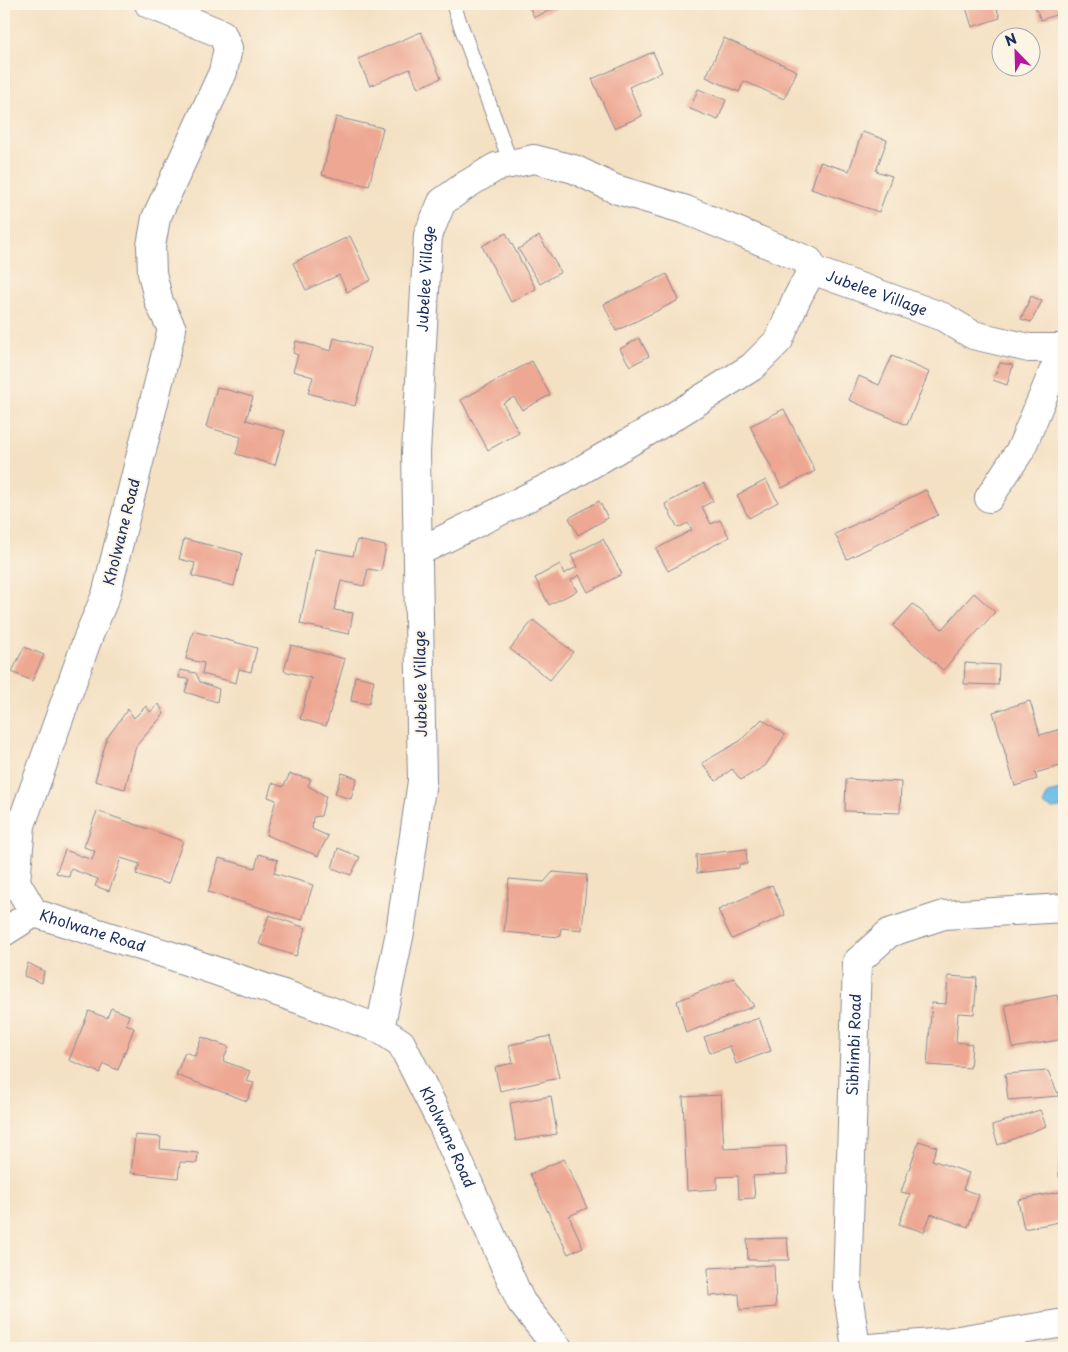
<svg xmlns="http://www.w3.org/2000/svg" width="1068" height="1352" font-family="'Playpen Sans',sans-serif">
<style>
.water{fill:#6cbee8;stroke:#4476a3}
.building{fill:#eda793}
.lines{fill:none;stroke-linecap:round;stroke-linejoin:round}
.service-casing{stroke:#888891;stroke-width:16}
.minor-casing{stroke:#888891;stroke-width:30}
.service{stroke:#fff;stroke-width:14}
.minor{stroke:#fff;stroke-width:28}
.labels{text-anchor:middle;stroke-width:4;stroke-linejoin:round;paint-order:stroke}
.street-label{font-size:15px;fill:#1b2f5e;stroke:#fcf5e5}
</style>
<rect width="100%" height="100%" fill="#fcf5e5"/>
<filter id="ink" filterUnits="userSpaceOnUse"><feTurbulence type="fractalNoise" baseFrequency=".02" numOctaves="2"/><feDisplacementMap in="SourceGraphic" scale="10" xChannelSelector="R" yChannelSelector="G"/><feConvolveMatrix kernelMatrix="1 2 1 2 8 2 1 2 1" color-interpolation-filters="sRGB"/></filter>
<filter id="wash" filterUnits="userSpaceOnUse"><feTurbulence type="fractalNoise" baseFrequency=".0096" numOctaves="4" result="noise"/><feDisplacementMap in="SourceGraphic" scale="20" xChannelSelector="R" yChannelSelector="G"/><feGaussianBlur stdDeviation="1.12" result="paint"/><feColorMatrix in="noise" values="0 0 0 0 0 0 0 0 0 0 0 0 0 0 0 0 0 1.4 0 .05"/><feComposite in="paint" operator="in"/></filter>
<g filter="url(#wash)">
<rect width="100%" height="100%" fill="#f4e1c4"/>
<path class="water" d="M1064,789V807L1053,809L1043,805L1048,793Z"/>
<g id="blocks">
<path class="building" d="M528,4H566L534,17Z
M965,4H1015L997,9L1000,18L972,27Z
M1034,4H1063L1064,12L1041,20Z
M421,32L441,78L418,88L410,69L370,86L358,59Z
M724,38L797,71L784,99L744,81L739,92L706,77Z
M653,52L662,72L629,87L642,116L614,128L592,79Z
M698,89L726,100L718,120L690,109Z
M336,117L383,128L369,186L322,175Z
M862,132L887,140L876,171L892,176L879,212L811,189L820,162L849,171Z
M506,233L536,289L511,302L482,246Z
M350,236L371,280L347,292L339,275L306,290L293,263Z
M539,236L561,272L540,284L518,249Z
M667,274L679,300L616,331L604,304Z
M1031,296L1042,301L1031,322L1021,319Z
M334,338L371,348L355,406L308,393L313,377L293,371L298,355L293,353L296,341L331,351Z
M639,338L649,356L630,366L620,349Z
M892,356L929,372L907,425L849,400L859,376L879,385Z
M532,361L550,395L522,410L514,397L503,403L519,433L488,450L461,400Z
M1000,363L1013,365L1007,385L993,380Z
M217,387L253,397L246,420L285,431L275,465L236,454L241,437L206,427Z
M784,409L815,471L782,488L750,426Z
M766,480L778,502L749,518L737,495Z
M704,483L713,501L702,507L711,524L720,520L729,537L668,571L656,549L692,530L688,523L678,528L665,504Z
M926,490L938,515L847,559L835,534Z
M599,501L608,518L578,535L569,518Z
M184,539L242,553L234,586L192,576L195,563L179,559Z
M603,539L622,574L588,592L579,575L571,580L577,591L549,605L535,578L560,564L564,574L577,567L571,555Z
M357,540L386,546L381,571L368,569L364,586L341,581L334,610L353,613L349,634L300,624L315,549L353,556Z
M974,593L995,612L943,670L893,626L913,604L942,629Z
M533,620L573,652L550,680L510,649Z
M193,631L257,648L251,672L239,669L236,683L202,674L204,663L186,659Z
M291,645L345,659L326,726L300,719L311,678L284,671Z
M24,647L44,655L32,681L12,672Z
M965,663L999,665L998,685L964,684Z
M180,670L196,673L200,682L219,689L217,702L185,692L189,679L179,678Z
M355,676L374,680L369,704L351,701Z
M1030,701L1040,735L1064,728V765L1035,773L1037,779L1015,786L993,712Z
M159,704L164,714L136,746L125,789L95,781L107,738L128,709L134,718L146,706L150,712Z
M762,719L785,735L765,766L741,780L732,769L716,781L702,763L740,741Z
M342,773L357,778L351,799L335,794Z
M290,774L311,779L308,786L326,796L321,816L313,817L312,829L328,836L318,856L266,835L276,800L268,797L272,783L283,787Z
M846,779L901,782L900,813L845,811Z
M97,811L183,841L168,884L136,874L140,864L121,858L109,891L95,886L98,879L71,869L69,877L56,873L65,850L92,860L95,851L84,847Z
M338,848L360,857L351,875L332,868Z
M746,849L747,864H739V868L697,873L696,855Z
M259,854L278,860L274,873L313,885L302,920L208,892L219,858L255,868Z
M553,872L587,875L582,930L561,928L560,937L504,932L509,879L544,882Z
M772,885L785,915L732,939L718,910Z
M269,915L306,928L296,956L259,944Z
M28,963L44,971L42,983L24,976Z
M948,976L977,978L974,1014L958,1013L956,1042L972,1044L970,1068L927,1065L932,1003L946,1004Z
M734,978L754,1006L686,1033L677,1001Z
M1057,995L1060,1007H1064V1039L1013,1048L1005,1005Z
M111,1008L129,1015L126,1024L134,1028L118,1070L104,1064L100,1073L69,1060L89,1011L107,1018Z
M759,1018L771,1051L736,1064L730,1046L710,1053L704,1037Z
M550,1036L559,1078L500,1091L495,1067L513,1063L509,1045Z
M202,1037L229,1047L223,1061L250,1071L246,1081L254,1083L247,1101L176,1075L185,1052L195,1056Z
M1048,1071L1059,1096L1008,1100L1005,1074Z
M721,1095L724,1149L786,1146L787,1174L753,1176L755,1198L739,1199L738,1176L717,1177V1189L687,1191L683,1097Z
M551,1096L557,1134L516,1141L510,1103Z
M1040,1110L1046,1126L998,1145L992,1125Z
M135,1135L161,1137L160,1149L198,1153L197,1163L180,1162L178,1178L131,1173Z
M919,1141L937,1147L932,1160L969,1173L963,1189L979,1195L968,1227L931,1214L924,1232L899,1224L910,1194L901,1192Z
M564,1159L587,1208L569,1216L583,1247L568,1254L530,1174Z
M1064,1159V1177H1059V1160Z
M1064,1191V1221L1024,1229L1018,1200Z
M787,1238L789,1260H748L747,1239Z
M774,1265L776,1307L740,1310L739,1294L709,1296L708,1268Z"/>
</g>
</g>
<g filter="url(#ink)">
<use href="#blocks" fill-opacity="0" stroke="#888891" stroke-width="1"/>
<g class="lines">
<g class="service-casing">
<path id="service" d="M453,4L511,164"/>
</g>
<g class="minor-casing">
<g id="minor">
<path id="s1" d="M149,4L222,34L228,48L223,72L156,218L151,246L152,273L159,302L172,329L106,595L89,635L21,825L16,882L34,913L169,955L298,999L380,1029L401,1043L443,1126L521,1302L558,1348"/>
<path d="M989,498L1021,449L1063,348"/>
<path d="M418,552L571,476L671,418L752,367L779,340L796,300L812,270"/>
<path d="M4,932L34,913"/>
<path id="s2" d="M380,1029L400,932L422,781L416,453L428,235L442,202L466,185L496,167L534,159L574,169L615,189L686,210L809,261L812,270L943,317L973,335L1029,348H1064"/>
<path id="s3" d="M856,1348L847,1287L857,962L889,933L944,915L1064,908"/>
<path d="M870,1348L946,1342L1064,1323"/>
</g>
</g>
<use href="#service" class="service"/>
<use href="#minor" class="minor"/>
</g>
</g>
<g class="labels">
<g class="street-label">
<text dy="5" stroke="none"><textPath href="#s2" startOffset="754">Jubelee Village</textPath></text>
<text dy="5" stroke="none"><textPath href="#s2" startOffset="1309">Jubelee Village</textPath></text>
<text transform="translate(122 532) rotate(-76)" y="5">Kholwane Road</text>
<text transform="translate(421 684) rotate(-91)" y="5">Jubelee Village</text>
<text dy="5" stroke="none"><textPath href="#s1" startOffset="1068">Kholwane Road</textPath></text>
<text dy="5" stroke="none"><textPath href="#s3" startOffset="304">Sibhimbi Road</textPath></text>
<text dy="5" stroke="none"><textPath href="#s1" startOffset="1502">Kholwane Road</textPath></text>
</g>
</g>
<rect width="1068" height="1352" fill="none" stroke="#fcf5e5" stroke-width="20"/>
<g transform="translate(1016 52) rotate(337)"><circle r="24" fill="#fcf5e5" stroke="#a2a6af"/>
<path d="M0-4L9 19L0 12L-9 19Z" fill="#b5179e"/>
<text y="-8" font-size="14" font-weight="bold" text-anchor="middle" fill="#1b2f5e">N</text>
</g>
</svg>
